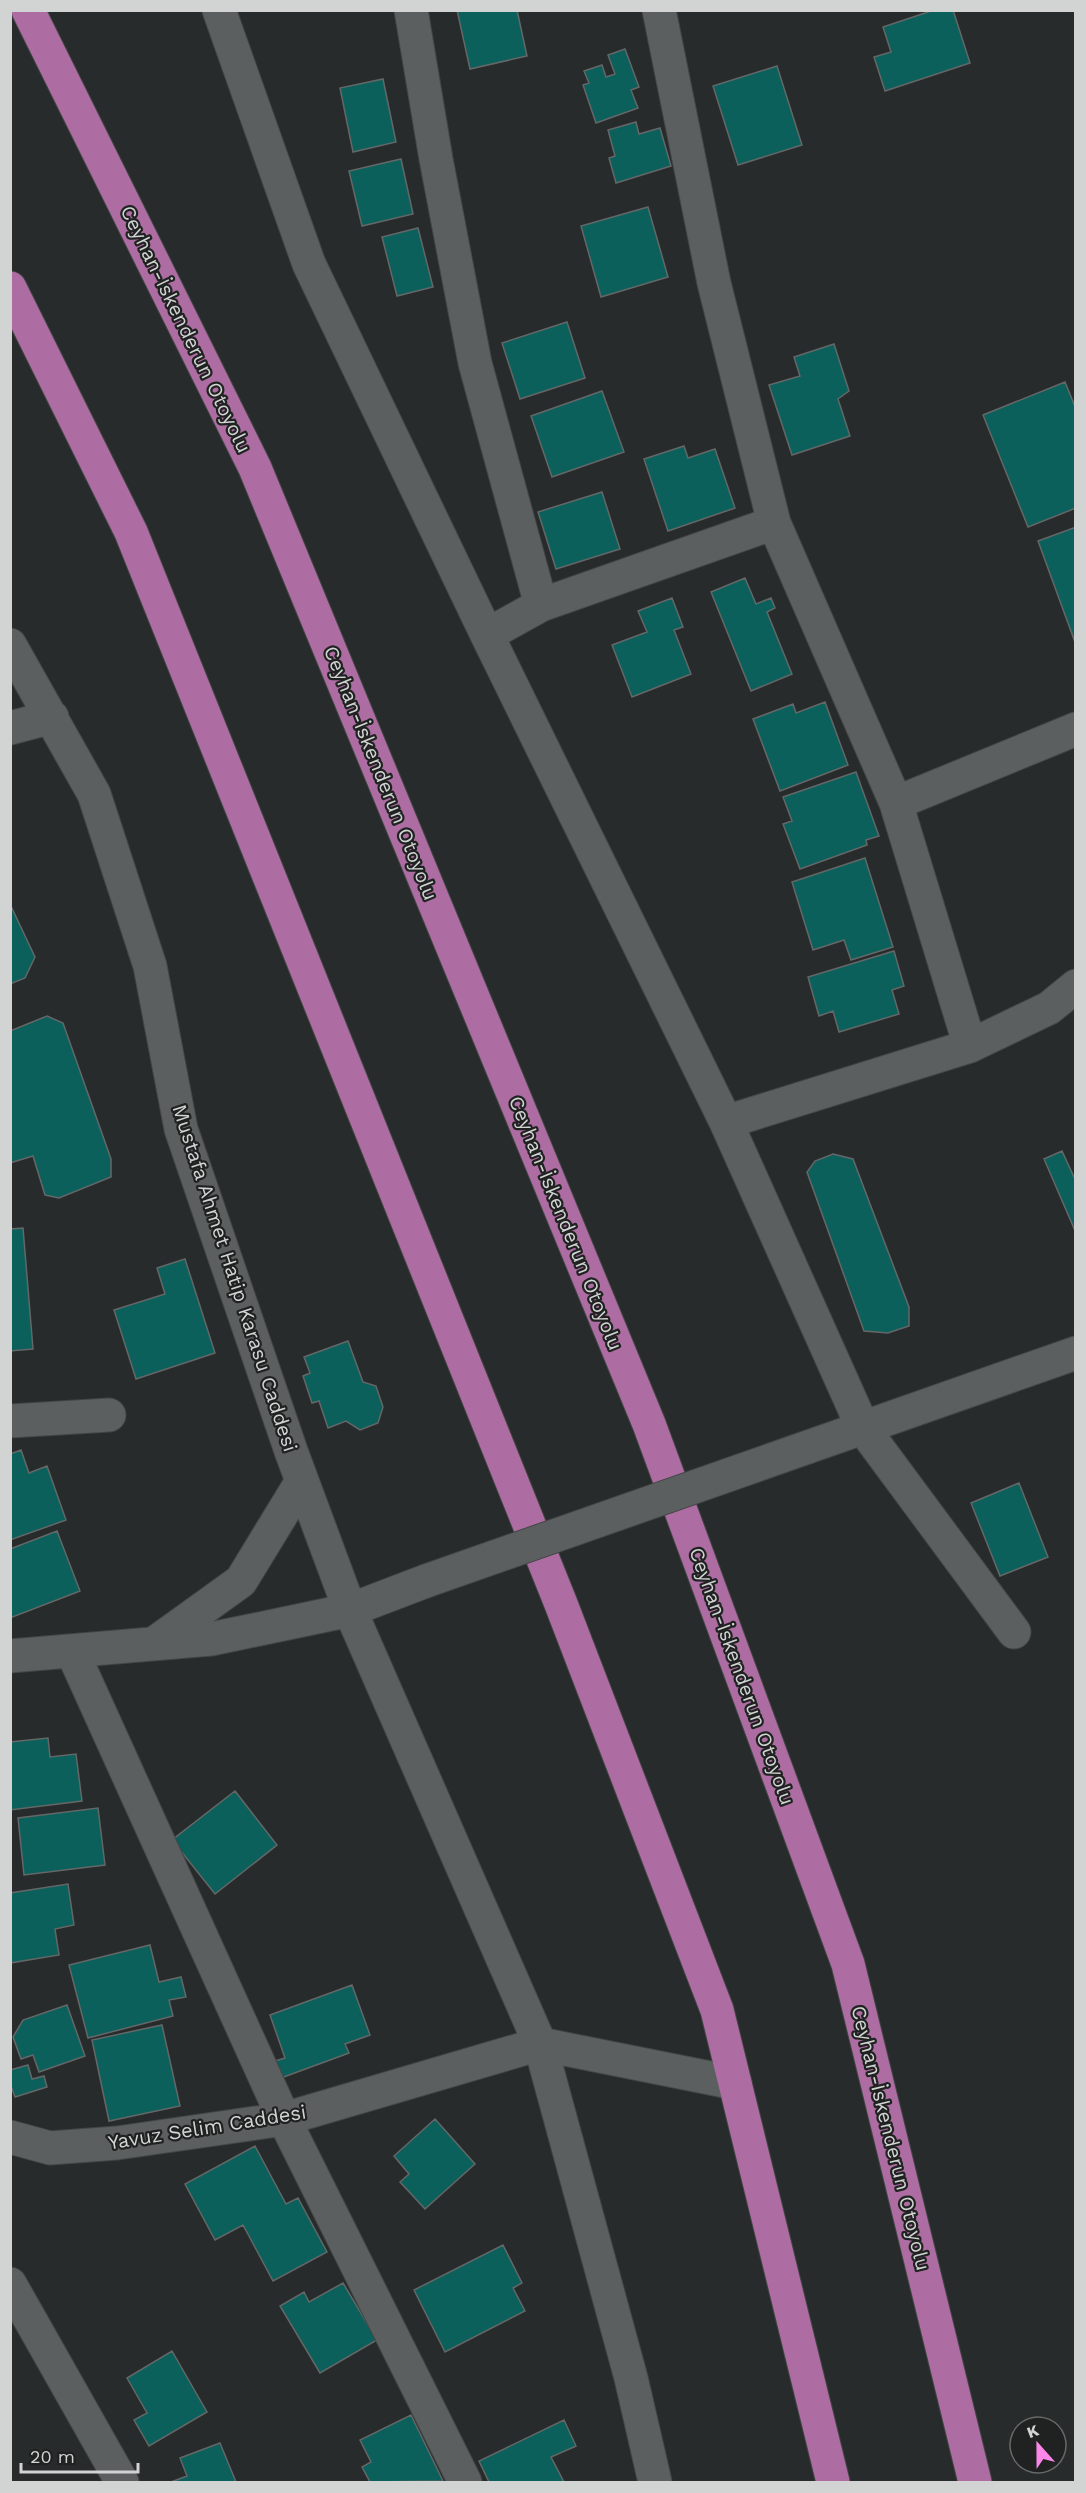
<svg xmlns="http://www.w3.org/2000/svg" width="1086" height="2493" font-family="'Work Sans',sans-serif">
<style>
.building{fill:#0c605b;stroke:#646767;stroke-width:1.5}
.lines{fill:none;stroke-linecap:round;stroke-linejoin:round}
.minor-casing{stroke:#434646;stroke-width:35}
.highway-casing{stroke:#434646;stroke-width:35}
.minor{stroke:#5c5f5f;stroke-width:33}
.highway{stroke:#ae6da2;stroke-width:33}
.minor-bridge-casing{stroke:#434646;stroke-width:35;stroke-linecap:butt}
.minor-bridge{stroke:#5c5f5f;stroke-width:33}
.labels{text-anchor:middle;stroke-width:4.5;stroke-linejoin:round;paint-order:stroke}
.street-label{font-size:20px;fill:#d2d4d4;stroke:#1f2221}
</style>
<rect width="100%" height="100%" fill="#282b2b"/>
<path class="building" d="M457,10H517L527,56L470,69Z
M934,10H953L970,63L885,91L874,57L891,52L883,27Z
M625,49L639,87L631,90L638,108L596,123L583,85L589,83L584,71L602,65L606,77L615,74L608,55Z
M777,66L802,145L738,165L713,86Z
M383,79L396,142L353,152L340,88Z
M636,122L639,134L660,128L671,166L616,183L609,158L615,156L608,130Z
M401,159L413,214L362,226L349,171Z
M648,207L668,277L601,297L581,226Z
M418,228L433,287L397,296L382,237Z
M567,322L585,378L520,399L502,343Z
M834,344L849,391L838,399L850,436L792,455L769,385L800,376L794,357Z
M1065,382L1076,409V508L1028,527L983,415Z
M602,391L624,452L552,477L531,416Z
M684,446L688,458L715,449L735,508L668,531L644,459Z
M602,492L620,549L556,569L538,512Z
M1076,527V645L1038,541Z
M745,578L756,604L771,598L775,608L767,612L792,674L751,691L711,592Z
M672,598L683,627L674,630L691,674L632,697L612,645L647,632L638,611Z
M825,702L848,765L780,791L753,719L793,704L796,713Z
M856,772L879,836L866,840L867,845L800,869L783,824L792,821L783,797Z
M865,858L893,947L851,960L844,940L813,950L792,882Z
M10,904L35,957L25,978L10,984Z
M894,951L904,986L892,990L899,1014L839,1032L833,1011L819,1016L808,977Z
M47,1016L63,1023L111,1159V1177L59,1198L45,1195L33,1156L10,1163V1031Z
M1062,1151L1074,1177H1076V1233L1044,1159Z
M833,1154L853,1159L909,1307V1326L888,1333L864,1331L807,1172L815,1161Z
M23,1228L33,1349L10,1351V1229Z
M185,1259L215,1353L136,1379L114,1310L165,1294L157,1268Z
M348,1341L363,1382L376,1386L383,1407L378,1423L360,1430L346,1421L328,1428L319,1401L312,1403L303,1376L310,1373L304,1357Z
M21,1450L29,1473L47,1466L66,1520L10,1540V1454Z
M1019,1483L1048,1557L1000,1576L971,1503Z
M57,1531L80,1591L10,1618V1549Z
M48,1738L50,1757L76,1754L82,1801L10,1810V1742Z
M235,1791L277,1845L215,1894L172,1840Z
M98,1808L105,1865L24,1875L18,1818Z
M68,1884L74,1925L55,1929L59,1955L10,1963V1893Z
M150,1945L159,1982L181,1977L186,1997L169,2000L173,2016L88,2038L69,1965Z
M352,1985L370,2035L345,2044L349,2053L281,2078L275,2061L285,2058L270,2015Z
M67,2005L85,2056L39,2072L33,2055L21,2059L13,2037L23,2020Z
M162,2025L180,2106L109,2121L92,2040Z
M28,2065L32,2079L44,2076L47,2087L15,2097L10,2083V2070Z
M435,2119L475,2164L425,2209L400,2182L409,2174L394,2156Z
M255,2146L286,2204L298,2198L327,2252L273,2281L243,2225L215,2240L185,2184Z
M503,2245L522,2283L513,2288L525,2311L445,2352L414,2290Z
M343,2283L377,2340L320,2373L280,2306L304,2292L309,2302Z
M172,2351L207,2412L149,2446L134,2420L147,2413L127,2378Z
M411,2415L443,2481L370,2482L362,2467L371,2462L360,2440Z
M564,2420L576,2446L551,2457L564,2482H489L479,2461Z
M220,2443L236,2482H171L187,2476L180,2458Z"/>
<g class="lines">
<g class="minor-casing">
<path id="minor" d="M219,10L309,264L487,635L726,1122L863,1428L1014,1632
M411,10L436,159L475,363L541,605
M659,10L714,283L774,523L896,803L970,1046L726,1122
M487,635L541,605L774,523
M10,645L94,794L150,966L181,1129L291,1451L350,1610L540,2044L631,2378L655,2482
M10,728L52,717
M896,803L1076,729
M970,1046L1049,1008L1076,986
M10,1421L109,1415
M808,1447L1076,1353
M155,1643L241,1581L302,1481
M72,1651L284,2119L465,2482
M10,1656L211,1639L350,1610L426,1581
M10,2137L50,2148L117,2143L284,2119L540,2044L735,2083
M10,2284L122,2482"/>
</g>
<g class="highway-casing">
<path id="highway" d="M28,10L255,468L649,1424L848,1964L975,2482
M10,288L131,532L561,1604L717,2010L833,2482"/>
</g>
<use href="#minor" class="minor"/>
<use href="#highway" class="highway"/>
<g class="minor-bridge-casing">
<path id="minor-bridge" d="M426,1581L808,1447"/>
</g>
<use href="#minor-bridge" class="minor-bridge"/>
</g>
<g class="labels">
<g class="street-label">
<text transform="translate(186 329) rotate(64)" y="7">Ceyhan-İskenderun Otoyolu</text>
<text transform="translate(381 773) rotate(68)" y="7">Ceyhan-İskenderun Otoyolu</text>
<text transform="translate(566 1223) rotate(68)" y="7">Ceyhan-İskenderun Otoyolu</text>
<text transform="translate(235 1278) rotate(72)" y="7">Mustafa Ahmet Hatip Karasu Caddesi</text>
<text transform="translate(742 1676) rotate(70)" y="7">Ceyhan-İskenderun Otoyolu</text>
<text transform="translate(207 2127) rotate(-9)" y="7">Yavuz Selim Caddesi</text>
<text transform="translate(891 2138) rotate(76)" y="7">Ceyhan-İskenderun Otoyolu</text>
</g>
</g>
<rect width="1086" height="2493" fill="none" stroke="#d2d4d4" stroke-width="24"/>
<g transform="translate(1038 2445) rotate(339)"><circle r="28" fill="#1f2221" stroke="#676969" stroke-width="1.5"/>
<path d="M0-4.5L10 22L0 15L-10 22Z" fill="#fa87e8"/>
<text y="-9" font-size="16" font-weight="bold" text-anchor="middle" fill="#d2d4d4">K</text>
</g>
<path d="M21 2463v9h117v-9" fill="none" stroke="#d2d4d4" stroke-width="3"/>
<text x="30" y="2463" font-size="18" fill="#d2d4d4" stroke="#1f2221" stroke-width="4.5" paint-order="stroke">20 m</text>
</svg>
